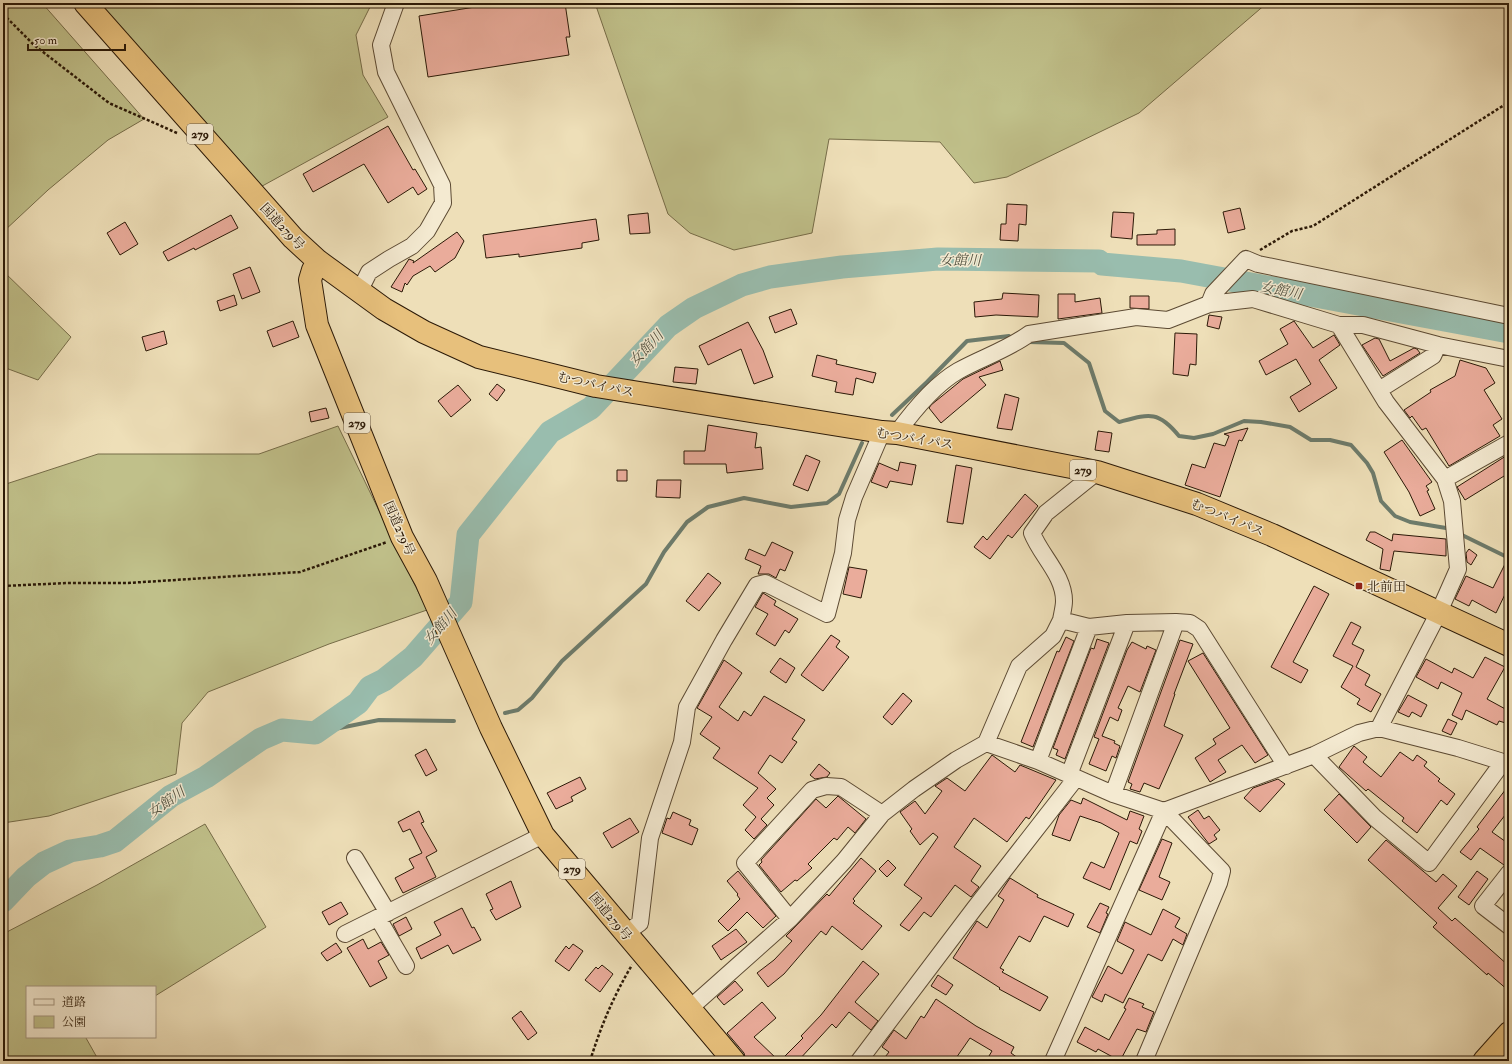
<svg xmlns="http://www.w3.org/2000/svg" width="1512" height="1064" font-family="'IM FELL Double Pica','Noto Serif JP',serif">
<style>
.green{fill:#c0c08a;stroke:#766c48}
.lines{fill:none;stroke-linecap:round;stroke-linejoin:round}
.stream{stroke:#6d7b6b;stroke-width:4}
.river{stroke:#99bdae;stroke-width:23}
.building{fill:#eaac9b;stroke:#2b1907}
.minor-casing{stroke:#5c4a33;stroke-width:18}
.highway-casing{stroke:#2b1907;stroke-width:24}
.path{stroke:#2b1907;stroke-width:2.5;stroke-dasharray:3 2;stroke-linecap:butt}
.minor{stroke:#f4ead1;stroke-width:16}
.highway{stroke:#e7c07c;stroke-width:22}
.poi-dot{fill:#8f2418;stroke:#f4ead1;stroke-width:1.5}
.labels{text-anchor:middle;stroke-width:3;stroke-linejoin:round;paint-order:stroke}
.shield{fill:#f4ead1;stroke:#675844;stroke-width:1}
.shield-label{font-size:12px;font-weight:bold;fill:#2b1907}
.street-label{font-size:13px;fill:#2b1907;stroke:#f4ead1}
.poi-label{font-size:13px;fill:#2b1907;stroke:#f4ead1;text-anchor:start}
.water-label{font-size:14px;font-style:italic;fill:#525241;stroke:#f4ead1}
</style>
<rect width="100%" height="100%" fill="#eedfb8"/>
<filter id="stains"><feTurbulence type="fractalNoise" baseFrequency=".005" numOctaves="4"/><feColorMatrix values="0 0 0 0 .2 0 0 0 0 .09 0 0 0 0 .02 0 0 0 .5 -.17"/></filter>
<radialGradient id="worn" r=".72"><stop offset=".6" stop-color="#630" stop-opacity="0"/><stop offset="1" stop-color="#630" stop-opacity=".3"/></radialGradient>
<path class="green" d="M3,3H42L144,119L108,140L48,190L3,232Z
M100,3H372L356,35L363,75L388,117L255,190Z
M595,3H1267L1139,113L1007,177L974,183L940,142L829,139L812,233L734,250L690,233L668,214Z
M3,271L71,337L38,380L3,367Z
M338,426L427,610L329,644L208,692L182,723L176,774L49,816L3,823V485L98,454H259Z
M205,824L266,927L155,996V987H27V1037H88L86,1038L99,1061H3V934L97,885Z"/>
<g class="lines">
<path class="stream" d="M1029,342L1064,343L1089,363L1105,411L1119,422C1149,414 1158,410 1179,436L1194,438L1213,434L1244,421L1261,422L1290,427L1311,440H1330L1351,445L1367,463L1373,473L1381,501L1395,516L1410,522L1446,528
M892,415L927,382L967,341L1009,336
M1462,535L1509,558
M505,713L518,710L532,698L562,661L646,584L664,552L687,522L708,507L744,498L791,507L827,503L839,494L862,443
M315,733L379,720L454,721"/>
<path class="river" d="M3,901L26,877L44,863L70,851L100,846L115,841L171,796L206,777L261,739L282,730L315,733L358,703L370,687L384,680L413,657L461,602L468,535L550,432L591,408L668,326L694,308L742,285L770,277L842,267L938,259L1099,261L1102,264L1181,271L1509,332"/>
</g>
<path class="building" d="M500,3H565L570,37H566L569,55L428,77L419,16Z
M388,126L413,170L415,169L427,189L418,195L413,187L388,203L364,164L313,192L303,174Z
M1007,204L1027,205L1026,225L1019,224L1018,241L1000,240L1001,224H1006Z
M1240,208L1245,229L1228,233L1223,212Z
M1113,212L1134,213L1132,239L1111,237Z
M648,213L650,233L630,234L628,215Z
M231,215L238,228L195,250L194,248L168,261L163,252Z
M596,219L599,240L582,243V248L519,257V254L486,258L483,235Z
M125,222L138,244L120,255L107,233Z
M1175,229V245H1137V235L1157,234V230Z
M457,232L464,241L455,258L435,272L430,266L413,276L407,285L405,283L402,292L391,287L409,259L414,261L413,263Z
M250,267L260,292L242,299L233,274Z
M1003,293L1039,295L1038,317L996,315L975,317L974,302L1002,299Z
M1058,294H1075V302L1100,298L1102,313L1058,319Z
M234,295L237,305L220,311L217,301Z
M1130,296H1149V309L1130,308Z
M791,309L797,324L775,333L769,317Z
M1209,315L1222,317L1219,329L1207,326Z
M293,321L299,337L273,347L267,331Z
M1294,321L1313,348L1334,335L1340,345L1319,360L1337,388L1299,412L1290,397L1311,384L1296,359L1266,375L1259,361L1288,344L1280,329Z
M748,322L763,350L773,377L754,384L741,349L708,365L699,346Z
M164,331L167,344L146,351L142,337Z
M1175,333L1197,334L1196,365L1190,364L1188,376L1173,374Z
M1375,338L1379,339L1390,361L1414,348L1417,349L1420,353L1383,376L1362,345Z
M817,355L837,360L836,364L876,373L873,383L856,378L853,395L835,392L837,382L812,376Z
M1460,360L1486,368L1495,383L1484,390L1502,419L1493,425L1500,436L1449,466L1426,428L1422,430L1412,416L1410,418L1404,410L1431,392L1430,390L1455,376Z
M1000,361L1003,370L979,377L986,385L941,423L929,408L931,405L963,379Z
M675,367L698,369L696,384L673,382Z
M497,384L505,390L497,401L489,394Z
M458,385L471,400L451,417L438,401Z
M1005,394L1019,398L1012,430L997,428Z
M326,408L329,418L311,422L309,412Z
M708,425L757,433L755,448L761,447L763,469L727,473L726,464H684V451H705Z
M1248,428L1242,441L1239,440L1220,497L1185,485L1192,464L1205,468L1214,443L1225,446L1229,436L1224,434Z
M1098,431L1112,433L1109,452L1095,450Z
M1402,440L1432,482L1426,486L1429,490L1427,491L1435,509L1420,516L1409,492L1384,452Z
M1509,454V473L1465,500L1457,487Z
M806,455L820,461L808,491L793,485Z
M900,462L916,465L912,485L890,481L887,488L871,482L879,463L898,471Z
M956,465L972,468L963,524L947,522Z
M617,470H627V481H617Z
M657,480H681L680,498L656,497Z
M1025,494L1038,506L1012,538L1008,535L990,559L974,547L983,536L987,540Z
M1370,532H1375L1392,541L1393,534L1446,539V556L1394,551L1390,571L1380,569L1383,549L1366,540Z
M772,542L793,552L785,571L780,569L776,578L769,574H758L761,566L745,559L749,549L765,556Z
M1469,549L1477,555L1471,565L1467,562L1466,553Z
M1509,556V586L1496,613L1472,600L1469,606L1455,599L1466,576L1493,588Z
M849,567L867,570L861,598L843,594Z
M708,573L721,583L699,611L686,601Z
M1314,586L1329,594L1293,662L1308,670L1301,683L1271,667Z
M763,593L776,601L774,605L798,619L789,633L785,630L775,646L756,634L768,614L755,607Z
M1351,622L1361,627L1352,644L1364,650L1356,667L1370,675L1365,685L1381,694L1371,712L1357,704L1360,699L1341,687L1353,666L1333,656Z
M831,635L840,641L836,647L849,657L823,691L801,675Z
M1066,637L1074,641L1033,747L1021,742L1057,651L1059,652Z
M1097,639L1109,643L1065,759L1056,755L1058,750L1053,748L1091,648L1094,649Z
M1180,640L1193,644L1174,694H1175L1164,726L1183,735L1159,789L1144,783L1140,792L1130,789L1132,784L1128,782Z
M1132,642L1146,649L1147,646L1156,650L1140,692L1128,686L1118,708L1122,710L1118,721L1110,717L1102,736L1115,741L1114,743L1120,746L1116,758L1112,756L1106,771L1089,764L1099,739L1094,737L1127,650Z
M1203,653L1268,755L1255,763L1242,745L1218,760L1226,772L1210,782L1195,758L1216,744L1213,739L1230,728L1188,661Z
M1485,657L1505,667L1487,699L1509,711V724L1499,721L1497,725L1466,710L1462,720L1452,715L1462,693L1441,682L1438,689L1416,677L1426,659L1452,673L1454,668L1473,678Z
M780,658L795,668L786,683L770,672Z
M724,660L742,673L719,707L738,721L744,711L751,716L764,696L805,720L792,739L797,742L782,763L770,755L758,773L776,789L767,798L774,805L761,819L767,825L754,839L745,830L756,817L743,805L758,788L713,758L720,748L700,734L712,717L697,708Z
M903,693L912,701L892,725L883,717Z
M1408,695L1427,705L1421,717L1412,712L1409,717L1398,712Z
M1448,719L1457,723L1451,735L1442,731Z
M1354,746L1367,757L1363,762L1381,777L1400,752L1413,761L1417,755L1427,762L1424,766L1440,779L1438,781L1455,794L1447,805L1441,800L1417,833L1402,821L1404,818L1368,789L1366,791L1339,767Z
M426,749L437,770L426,776L415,755Z
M992,755L1015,772L1020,765L1056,780L1029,819L1026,817L1007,842L974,818L954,847L981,866L971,881L979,887L971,897L955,885L931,917L924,912L909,931L900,925L922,898L904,885L938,837L933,833L920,845L910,831L912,829L900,812L915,801L925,814L942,791L935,786L947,778L965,791Z
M819,764L830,773L827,777L815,779L810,775Z
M580,777L586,789L571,797L573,801L556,809L547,793Z
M1278,779L1285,784L1260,812L1244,798L1253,788Z
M1509,785V810L1492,832L1509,844V864L1504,865L1480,848L1471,860L1460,852L1479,829L1477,827Z
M1339,794L1371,827L1357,843L1324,810Z
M838,796L866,819L855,833L848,827L837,840L834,838L808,864L812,868L797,881L795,880L781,892L759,865L762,862L761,860L816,799L826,808Z
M1083,798L1127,820L1130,811L1144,816L1139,829L1142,831L1137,844L1130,841L1110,890L1083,878L1091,862L1104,868L1119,833L1101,823L1080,816L1070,841L1052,835L1059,815L1071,800L1081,804Z
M1198,810L1204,819L1209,816L1220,830L1214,835L1217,839L1209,844L1188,817Z
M419,811L424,822L421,823L437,851L426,857L436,877L403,893L395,878L414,868L409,859L422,853L410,829L403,832L398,822Z
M673,812L691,820L689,825L698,829L692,845L662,833L667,818L670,819Z
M630,818L639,832L612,848L603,833Z
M1162,839L1172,843L1159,877L1170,882L1162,900L1139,890Z
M1386,840L1436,882L1443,874L1457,886L1438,908L1452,921L1455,918L1509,966V991L1488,973L1487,975L1433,927L1437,923L1368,860Z
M861,858L876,871L853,899L855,901L853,903L882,926L862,950L832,926L826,935L821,931L784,974L768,987L757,973L774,960L792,941L786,936L791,931L827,894L829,896Z
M888,860L896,868L887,877L879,869Z
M738,871L776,916L763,928L747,912L728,931L718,921L740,899L737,895L738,894L727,881Z
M1477,871L1488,879L1469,905L1458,897Z
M1010,878L1038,895L1037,897L1074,914L1068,927L1044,916L1030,942L1019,936L1000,968L1004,970L1002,972L1048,997L1040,1011L999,989L1000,988L953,958L977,921L987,928L1004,900L998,896Z
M511,881L521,907L496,920L490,910L493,909L486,894Z
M341,902L348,914L329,925L322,912Z
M1100,903L1109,907L1106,913L1108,914L1100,933L1087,927Z
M462,908L472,928L474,927L481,940L453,954L448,945L421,959L416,948L441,935L434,922Z
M1163,909L1180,918L1175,927L1187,934L1183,945L1173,939L1162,961L1148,954L1123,1003L1105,994L1102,1002L1092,997L1108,966L1122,974L1134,950L1117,941L1125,922L1151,935Z
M406,917L412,929L399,936L393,924Z
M736,929L747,942L721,960L712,946Z
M363,939L368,949L381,942L389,955L378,961L387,978L370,987L347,948Z
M336,943L342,952L327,961L321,953Z
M573,944L583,951L569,971L555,961L566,946L569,949Z
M863,961L879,974L855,1002L878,1021L871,1030L849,1012L836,1028L832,1024L798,1061H780L803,1038L801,1036L821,1015Z
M602,965L613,974L600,992L585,980L596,967L598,969Z
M938,975L953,985L946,995L931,986Z
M735,981L743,990L724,1005L717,997Z
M1129,998L1144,1004L1142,1007L1154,1012L1146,1032L1137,1029L1120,1061L1098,1049L1096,1052L1077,1042L1085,1027L1109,1040L1126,1009L1124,1008Z
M936,999L976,1026L1014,1047L1011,1053L1022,1061H986L992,1051L970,1038L954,1061H882L889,1052L882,1047L894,1030L906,1039L921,1016L924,1018Z
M762,1002L776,1018L754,1037L779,1061H746L744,1053L727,1033Z
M521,1011L537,1033L528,1040L512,1018Z"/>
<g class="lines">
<g class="minor-casing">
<path id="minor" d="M359,292L369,272L389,259L412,246L427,231L443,203L442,185L386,72L381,45L396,3
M1209,304L1253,299L1339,325L1386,402L1445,479L1452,501L1458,569L1439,612L1379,728
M1339,325H1363L1438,345L1509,359
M1379,390L1433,356L1438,345
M897,433C913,411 934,385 958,371C981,358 1007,350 1029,334L1136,317L1168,320L1209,304L1213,294L1246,259L1258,264L1509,316
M1097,472L1046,513L1032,533C1041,556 1064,575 1064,601C1064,607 1062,614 1061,620L1089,627L1127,623L1176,622L1113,794
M1445,479L1509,443
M1176,622L1190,623L1199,629L1286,766
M986,743L1038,761L1113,794L1164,811L1222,871L1219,883L1144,1061
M1038,761L1089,627
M1069,775L1127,623
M355,858L388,913
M1509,873L1483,906L1509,926
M378,918L406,966
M790,919L745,863L812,790L826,786L841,787L882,814
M626,933L640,923L650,838L682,742L687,707L724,640L757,585L765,583L827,614L843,553L847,520L854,497L882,432
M345,934L543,835
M689,1009L790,919L844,861L882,814L914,789L956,760L986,743L1019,666L1053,636L1061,620
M859,1061L974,909L1076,778
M1053,1061L1164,811L1314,755L1359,733L1379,728L1458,748L1503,762L1429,863L1375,818L1314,755"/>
</g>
<g class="highway-casing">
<path id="highway" d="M85,3L293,238L318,261L384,309L424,332L479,357L596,386L882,432L897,433L1097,472L1197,504L1272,535L1509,645
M318,261L313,270L310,280L317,325L402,537L426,581L491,728L543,835L734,1061
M1484,1061L1509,1033"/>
</g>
<path class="path" d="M3,14L34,45L109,103L177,133
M1260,250L1292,231L1313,226L1509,102
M3,586L67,583H128L300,572L387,542
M590,1061C601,1026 613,997 632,965"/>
<use href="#minor" class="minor"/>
<use href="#highway" class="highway"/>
</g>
<rect class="poi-dot" x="1355" y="582" width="8" height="8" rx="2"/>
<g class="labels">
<g class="shield">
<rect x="187" y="124" width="26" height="20" rx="3"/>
<rect x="344" y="413" width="26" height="20" rx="3"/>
<rect x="1070" y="460" width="26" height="20" rx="3"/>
<rect x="559" y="859" width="26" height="20" rx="3"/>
</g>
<g class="shield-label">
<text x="200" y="138">279</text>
<text x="357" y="427">279</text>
<text x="1083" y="474">279</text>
<text x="572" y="873">279</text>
</g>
<g class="street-label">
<text transform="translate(283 226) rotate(47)" y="5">国道279号</text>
<text transform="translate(596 384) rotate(12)" y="5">むつバイパス</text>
<text transform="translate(915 438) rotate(9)" y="5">むつバイパス</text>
<text transform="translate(1228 517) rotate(22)" y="5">むつバイパス</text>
<text transform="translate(400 528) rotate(66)" y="5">国道279号</text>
<text transform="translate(611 916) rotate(50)" y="5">国道279号</text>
</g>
<g class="poi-label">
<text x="1367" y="591">北前田</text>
</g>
<g class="water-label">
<text x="960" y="265">女館川</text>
<text transform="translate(1281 290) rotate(11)" y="5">女館川</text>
<text transform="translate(646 348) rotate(-47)" y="5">女館川</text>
<text transform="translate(440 626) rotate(-49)" y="5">女館川</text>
<text transform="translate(166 802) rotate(-35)" y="5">女館川</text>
</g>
</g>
<rect width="1512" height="1064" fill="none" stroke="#eedfb8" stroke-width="16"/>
<rect x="4" y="4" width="1504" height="1056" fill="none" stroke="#2b1907" stroke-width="2"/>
<rect x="8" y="8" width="1496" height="1048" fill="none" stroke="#2b1907"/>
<rect x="26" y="986" width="130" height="52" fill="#f4ead1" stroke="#a49680"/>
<rect x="34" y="999" width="20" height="6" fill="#f4ead1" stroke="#a49680"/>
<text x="62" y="1006" font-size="12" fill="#2b1907">道路</text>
<rect x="34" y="1016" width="20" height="12" fill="#c0c08a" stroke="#a49680"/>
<text x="62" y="1026" font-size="12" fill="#2b1907">公園</text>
<path d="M28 44v6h97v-6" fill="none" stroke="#2b1907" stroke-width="2"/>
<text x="34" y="44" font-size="12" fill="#2b1907" stroke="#f4ead1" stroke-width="3" paint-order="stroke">50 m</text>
<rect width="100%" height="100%" filter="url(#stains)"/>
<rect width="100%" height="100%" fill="url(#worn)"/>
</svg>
